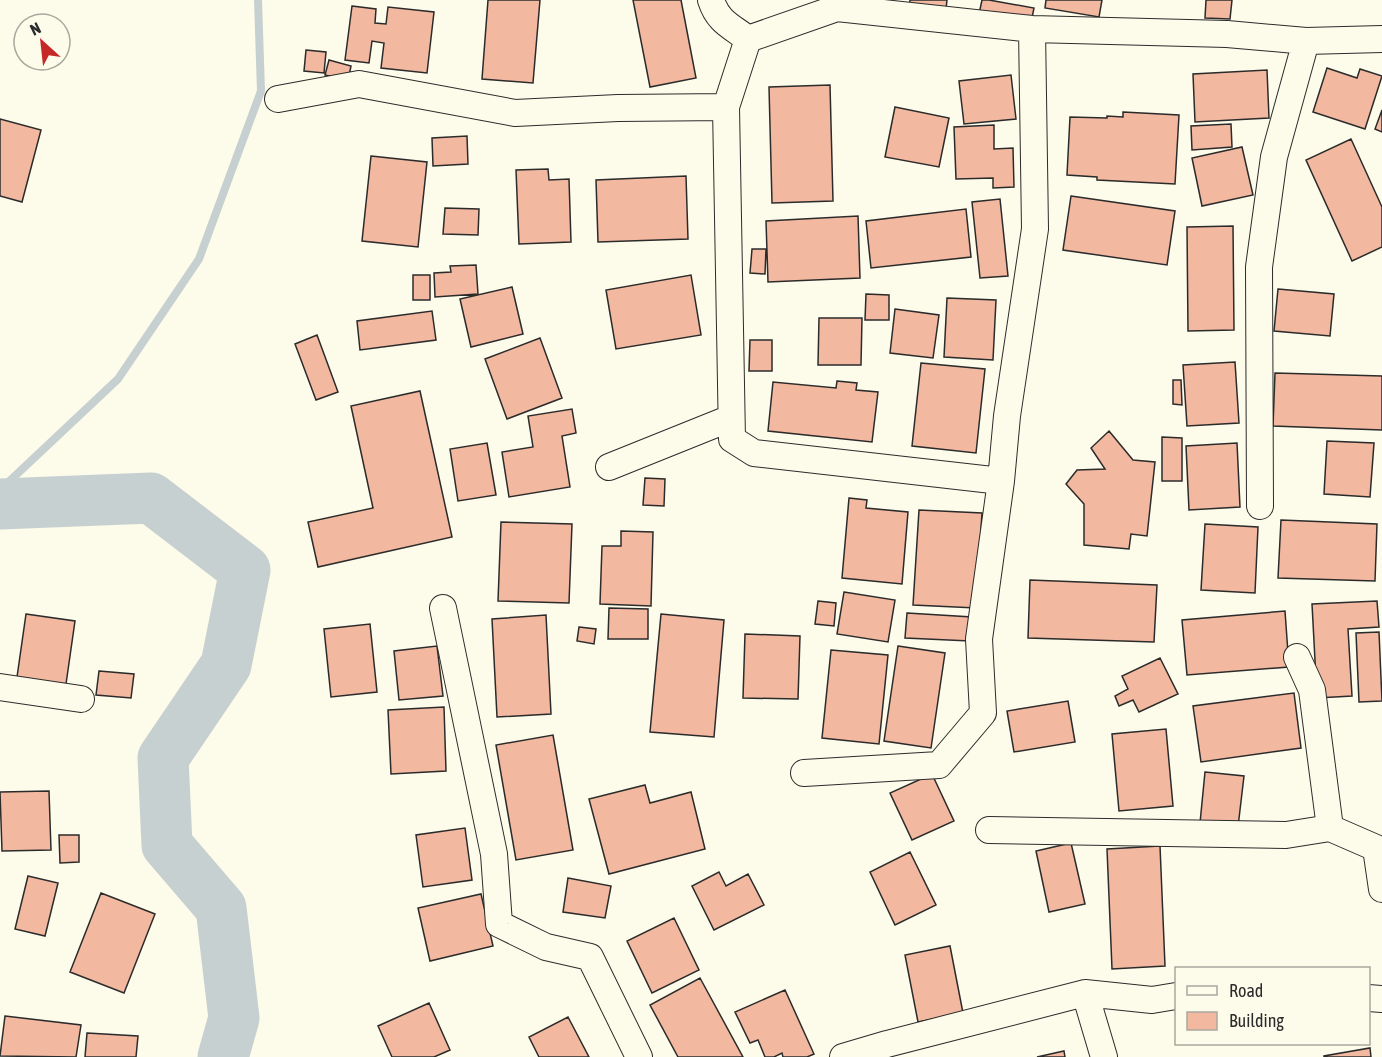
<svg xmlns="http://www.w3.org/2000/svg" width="1382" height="1057" font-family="'Asap Condensed',sans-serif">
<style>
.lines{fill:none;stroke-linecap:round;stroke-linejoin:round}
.stream{stroke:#c7d0d0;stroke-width:8}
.river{stroke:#c7d0d0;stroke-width:51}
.building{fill:#f2b8a0;stroke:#2b2b2b;stroke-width:1.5}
.street-casing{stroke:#2b2b2b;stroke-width:28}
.street{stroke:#fdfbea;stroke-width:26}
</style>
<rect width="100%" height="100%" fill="#fdfbea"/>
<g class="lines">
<path class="stream" d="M0,490L118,379L199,259L261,91L258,0"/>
<path class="river" d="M0,504L151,498L245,570L226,665L163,758L167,845L221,908L234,1018L223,1057"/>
</g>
<path class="building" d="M488,0H540L533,83L482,79Z
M633,0H681L696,78L650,87Z
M910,0H947L946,9L909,10Z
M982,0H989L1034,8L1031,23L979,14Z
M1046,0H1102L1099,17L1045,8Z
M1206,0H1232L1230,19L1205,18Z
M352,6L376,9L375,23L386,24L388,7L434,12L427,73L381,68L384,43L372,41L369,63L345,60Z
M306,50L326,52L324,73L304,71Z
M329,60L351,66L348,81L325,75Z
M1327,68L1357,78L1360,69L1382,76L1365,129L1313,112Z
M1267,70L1269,118L1195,122L1193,74Z
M1011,75L1016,119L964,124L959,81Z
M830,85L833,201L772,203L769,87Z
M895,107L949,118L939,167L885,157Z
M1382,110V132L1375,129Z
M1123,112L1179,115L1175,184L1097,180V177L1067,175L1070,117L1107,118V116L1123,117Z
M0,119L41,130L22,202L0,196Z
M1231,124L1232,147L1192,150L1191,126Z
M994,125V149L1013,148L1014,187L993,188V178L956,179L954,127Z
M467,136L468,164L433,166L432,138Z
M1351,139L1382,207V247L1352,261L1306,160Z
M1242,147L1253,195L1202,206L1192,158Z
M371,156L427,162L418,247L362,241Z
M548,169L549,180L569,179L571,242L519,244L516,170Z
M686,176L688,239L598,242L596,180Z
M1071,196L1175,211L1167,265L1063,250Z
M1000,199L1008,276L980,278L972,202Z
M445,208L479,209L478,235L443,234Z
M966,209L971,257L871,268L866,221Z
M858,216L860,278L768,282L766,221Z
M1233,226L1234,330L1188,331L1187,227Z
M752,249H766L765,274L750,273Z
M476,265L478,294L435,297L434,273L451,272L450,266Z
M413,275H430V300H413Z
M691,275L701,335L616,349L606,290Z
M512,287L523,334L471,347L460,299Z
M1278,289L1334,294L1330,336L1274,331Z
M866,294L889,295V320H865Z
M947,298L996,300L993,360L944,357Z
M895,309L939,315L933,358L890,353Z
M432,311L436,340L360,350L357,321Z
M819,318H862L861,365H818Z
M317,335L338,392L316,400L295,344Z
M540,338L562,398L507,419L485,359Z
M750,340H772V371H749Z
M1235,362L1239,423L1187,426L1183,365Z
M921,363L985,369L976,453L912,446Z
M1275,373L1382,376V430L1273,426Z
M1173,380H1181L1182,405L1173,404Z
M837,381L857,383L856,390L878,392L872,442L768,431L773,382L836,388Z
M420,391L452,537L318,567L308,522L373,508L351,406Z
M572,409L576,433L562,436L570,487L509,497L502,452L533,447L528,416Z
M1109,431L1133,460L1155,462L1147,536L1131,534L1129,549L1084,545V504L1066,484L1077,470L1105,469L1091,448Z
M1162,437L1182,438V481H1162Z
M1327,441L1374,443L1370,497L1324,494Z
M487,443L496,495L458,501L450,449Z
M1237,443L1240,507L1189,510L1186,446Z
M645,478L665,479L664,506L643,505Z
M849,498L867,500L866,508L908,512L902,584L842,578Z
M919,510L982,513L976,608L913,605Z
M1281,520L1377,524L1375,581L1278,578Z
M501,522L572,524L569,603L498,601Z
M1205,524L1258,527L1255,593L1201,590Z
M621,531L653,532L651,606L600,604L602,546H621Z
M1030,580L1157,585L1154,642L1028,638Z
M844,592L895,600L888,642L837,634Z
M818,601L836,603L834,626L815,624Z
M1377,601L1379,627L1348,629L1352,696L1317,698L1312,604Z
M609,608L648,609V639H608Z
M1285,611L1289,667L1187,675L1182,620Z
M907,613L972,617L970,641L905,638Z
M26,614L75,621L64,698L15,691Z
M661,614L724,620L714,737L650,732Z
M546,615L551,714L497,717L492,619Z
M370,624L377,692L331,697L324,629Z
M579,627L596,629L594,644L577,641Z
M1379,632L1382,701L1359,702L1356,633Z
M745,634L800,636L798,699L743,698Z
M437,646L443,696L399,700L394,651Z
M898,646L945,653L931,748L884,741Z
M831,650L888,655L879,744L822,738Z
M1160,658L1178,694L1139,712L1133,700L1119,706L1115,696L1128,689L1122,676Z
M99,671L134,674L131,698L96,695Z
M1294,693L1301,748L1201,762L1193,706Z
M1068,701L1075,742L1014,752L1007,711Z
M444,707L446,771L391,774L388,710Z
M1166,729L1173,806L1119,811L1112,734Z
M553,735L573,850L516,860L496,745Z
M1205,772L1244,776L1238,827L1200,823Z
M932,774L954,821L912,840L890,793Z
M645,785L650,803L691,792L705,849L609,874L589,799Z
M49,791L51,850L2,851L0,792Z
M465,828L472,880L423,887L416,835Z
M59,835H79V862L60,863Z
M1071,843L1085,904L1049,912L1036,851Z
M1160,846L1165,966L1112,969L1107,849Z
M910,852L936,905L895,925L870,872Z
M719,872L726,886L748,874L764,905L714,930L692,886Z
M28,876L58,883L45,936L15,929Z
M568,878L611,886L605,918L563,912Z
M101,893L155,914L124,993L70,972Z
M481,894L493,946L430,961L418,908Z
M674,918L699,970L652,993L627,941Z
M950,946L963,1013L918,1022L905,955Z
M700,978L743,1057H678L650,1005Z
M785,990L814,1054L807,1057H783L782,1053L774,1057H765L758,1040L750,1043L735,1012Z
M429,1003L450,1050L434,1057H392L378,1026Z
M5,1016L81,1025L76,1057L0,1056Z
M568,1017L589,1057H539L529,1037Z
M87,1033L138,1036L136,1057H85Z
M1370,1048L1371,1057H1324V1056Z
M1064,1051L1065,1057H1037Z"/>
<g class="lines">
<g class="street-casing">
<path id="street" d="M711,0C718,22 731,26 748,39
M278,99L359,84L515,113L618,108L726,107L748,39L837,8L1032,29L1227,34L1306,41L1382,39
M726,107L732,439L754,453L1001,481
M609,467L731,418
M1260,506L1259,267L1274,157L1306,41
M443,608L494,854L499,924L546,947L590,957L639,1057
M1297,657L1312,690L1330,828
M0,687L81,699
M804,773L939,765L983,713L979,639L1001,481L1007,416L1035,229L1032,29
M989,830L1286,835L1330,828L1376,848L1382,889
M1085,993L1104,1057
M1368,998L1382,999
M843,1057L887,1044L1085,993L1152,1000L1176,996"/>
</g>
<use href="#street" class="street"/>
</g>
<rect x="1175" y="967" width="195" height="78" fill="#fdfbea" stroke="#a9a89e" stroke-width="1.5"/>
<rect x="1187" y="986" width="30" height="9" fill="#fdfbea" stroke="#a9a89e" stroke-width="1.5"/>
<text x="1229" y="997" font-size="18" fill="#2b2b2b">Road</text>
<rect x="1187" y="1012" width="30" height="18" fill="#f2b8a0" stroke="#a9a89e" stroke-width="1.5"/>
<text x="1229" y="1027" font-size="18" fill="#2b2b2b">Building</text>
<g transform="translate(42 42) rotate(333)"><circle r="28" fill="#fdfbea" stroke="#a9a89e" stroke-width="1.5"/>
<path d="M0-4.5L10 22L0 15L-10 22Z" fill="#c62828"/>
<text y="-9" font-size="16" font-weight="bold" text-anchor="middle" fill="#2b2b2b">N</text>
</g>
</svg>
